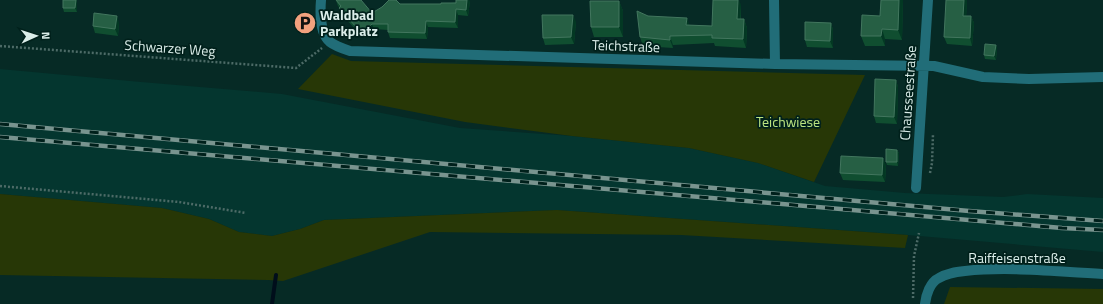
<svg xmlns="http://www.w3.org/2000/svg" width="1103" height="304" font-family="'Titillium Web',sans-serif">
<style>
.built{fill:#04362f}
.green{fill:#273706}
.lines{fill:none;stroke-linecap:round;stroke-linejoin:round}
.stream{stroke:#000e1b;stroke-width:4}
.path{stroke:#4d6b67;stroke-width:2.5;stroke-dasharray:2 2;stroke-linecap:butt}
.minor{stroke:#216d78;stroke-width:10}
.rail-casing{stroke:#79948f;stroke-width:4.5}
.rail{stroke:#00201b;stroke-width:3;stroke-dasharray:9;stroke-linecap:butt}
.wall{fill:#104e30}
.shaded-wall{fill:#033823}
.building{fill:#265f44;stroke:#42765e}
.labels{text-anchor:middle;stroke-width:3.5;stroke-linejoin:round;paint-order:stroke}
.poi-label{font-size:14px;font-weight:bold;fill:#dbeeea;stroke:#00201b;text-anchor:start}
.street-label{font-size:14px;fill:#dbeeea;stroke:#00201b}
.park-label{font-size:14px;fill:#bce480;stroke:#00201b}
</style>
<rect width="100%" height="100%" fill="#062a25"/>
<path class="built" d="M0,69L141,82L282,94L460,128L572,136L689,148L758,163L825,186L905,193L1003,197L1027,194L1103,198V252L908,235L557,210L324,220L300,229L272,236L239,232L209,219L162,208L0,194Z"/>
<path class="green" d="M332,54L351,61L865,75L814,182L758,163L689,148L572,136L465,122L298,89Z
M0,194L162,208L209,219L239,232L272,236L300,229L324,220L557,210L908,235L905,248L681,235L430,232L283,281L268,280L0,275Z
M950,287L1103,289V304H944Z"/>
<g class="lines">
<path class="stream" d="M272,304L276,275"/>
<path class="path" d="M0,46L296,68L322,48
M930,173L932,163L933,134
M0,186L179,202L246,213
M913,298L914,256L919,233"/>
<path class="minor" d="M321,0C320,12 320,34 330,42C335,46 344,49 350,51L775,64L934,66L983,77L1029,79L1103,77
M774,0L775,64
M916,188L928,0
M925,304C926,295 930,282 939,278C947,273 956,272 965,271C1011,266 1057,272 1103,274"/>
<g class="rail-casing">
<path id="rail" d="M0,124L969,211L1103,221
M0,137L1062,228L1103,230"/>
</g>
<use href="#rail" class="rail"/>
</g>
<path class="wall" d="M77,0V12H64L63,8Z
M336,0L372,13L400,4H441L470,1L468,16L458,15V28L428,27L427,39L390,38L388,32V30L374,29L365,38L361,33L360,34L341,14L339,7L338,6Z
M881,0H903L902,40L885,39V46H865L861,36L880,16Z
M964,0H967V2L966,16H971L974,23L972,46L947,44L944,37Z
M619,1L623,11V37H594L591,27Z
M741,5V19H744L747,28L746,48L715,46L714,43L673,45V48L643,46L640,37L648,16L689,25L712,26Z
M576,22L574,44L545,45L543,38Z
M119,23L118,36L95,33L93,26Z
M831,23L833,30V48L807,47L805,40Z
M996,45L997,49L996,60L985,59L984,55Z
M896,80L898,87L897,124L876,123L874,116Z
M897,150L899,153L898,166L887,165L886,162Z
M886,165L885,182L843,180L840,173Z"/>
<path class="shaded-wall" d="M76,0H77V12L75,8Z
M467,0H469L470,1L468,16L466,10Z
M738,0H739L741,5L740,27L737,19Z
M899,0H903L902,40L898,30Z
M964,0H967V2L966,23L963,16Z
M619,1L623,11V37L619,27Z
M456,9L458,15V28L455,22Z
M573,15L576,22L574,44L571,37Z
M117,16L119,23L118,36L115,29Z
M971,16L974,23L972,46L970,38Z
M687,18L690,26L686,25Z
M744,19L747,28L746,48L743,39Z
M426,21L428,27L427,39L425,33Z
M831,23L833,30V48L830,41Z
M372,24L374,29L365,38L363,32Z
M358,27L361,33L360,34L357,28Z
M882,29L885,39V46L881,36Z
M670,36L673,45V48L670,40Z
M996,45L997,49L996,60L994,56Z
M896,80L898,87L897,124L894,117Z
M897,150L899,153L898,166L897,162Z
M883,158L886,165L885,182L882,175Z"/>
<path class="building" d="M63,0H76L75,8H63Z
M336,0H361L372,13L382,7L389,0H396L400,4H441V3H456V0H467L466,10L456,9L455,22L426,21L425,33L388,32V24H372L363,32L358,27L357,28L339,8L341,6Z
M713,0H738L737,19H744L743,39L712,38V35L670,36V40L640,37L637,11L648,16L687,18L686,25L712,26Z
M881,0H899L898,30L882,29L881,36H861L862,15L880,16Z
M946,0H964L963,16H971L970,38L944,37Z
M590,1H619V27H591Z
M94,13L117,16L115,29L93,26Z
M542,15H573L571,37L543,38Z
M805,22L831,23L830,41L805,40Z
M985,44L996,45L994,56L984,55Z
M875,79L896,80L894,117L874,116Z
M886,149L897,150V162H886Z
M841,156L883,158L882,175L840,173Z"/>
<defs>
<g id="parking-disc" transform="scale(1.15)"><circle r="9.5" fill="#f2a17e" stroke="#00201b"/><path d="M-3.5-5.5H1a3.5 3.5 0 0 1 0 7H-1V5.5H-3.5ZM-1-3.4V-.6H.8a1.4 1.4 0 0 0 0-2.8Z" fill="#111"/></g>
</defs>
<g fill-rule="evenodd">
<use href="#parking-disc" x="305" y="23"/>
</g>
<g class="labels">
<g class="poi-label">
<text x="320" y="20">Waldbad<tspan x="320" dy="16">Parkplatz</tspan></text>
</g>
<g class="street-label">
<text transform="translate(626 46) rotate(2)" y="5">Teichstraße</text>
<text transform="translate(170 48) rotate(4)" y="5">Schwarzer Weg</text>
<text transform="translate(908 93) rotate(-86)" y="5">Chausseestraße</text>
<text x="1017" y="263">Raiffeisenstraße</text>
</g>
<g class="park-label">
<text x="788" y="127">Teichwiese</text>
</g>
</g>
<g transform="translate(36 36) rotate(87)" stroke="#00201b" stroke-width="3" paint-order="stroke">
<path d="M0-3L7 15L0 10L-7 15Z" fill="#dbeeea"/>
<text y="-6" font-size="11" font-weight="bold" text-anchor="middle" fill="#dbeeea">N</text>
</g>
</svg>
